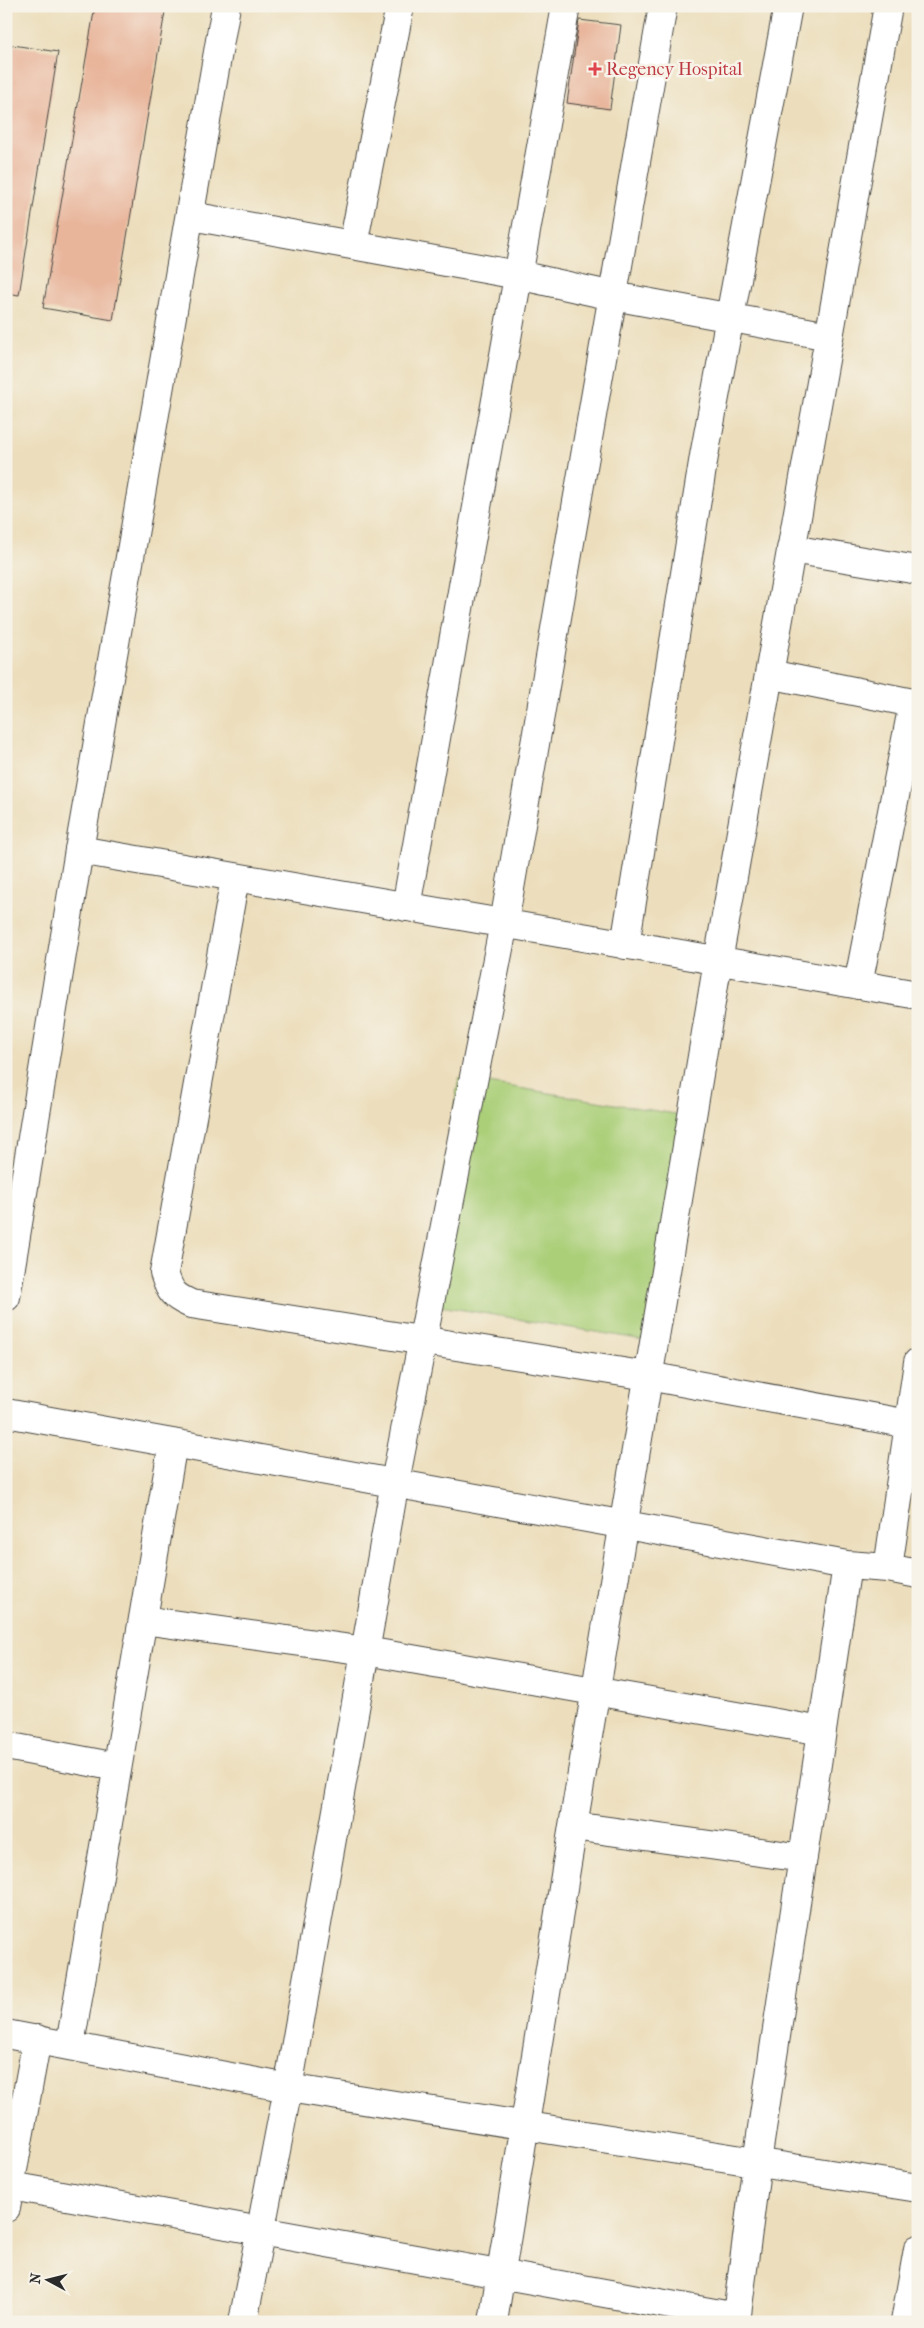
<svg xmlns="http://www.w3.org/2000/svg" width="924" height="2328" font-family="'IM FELL French Canon',serif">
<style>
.green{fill:#aacf78;stroke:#6a7d52}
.building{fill:#e8b49a}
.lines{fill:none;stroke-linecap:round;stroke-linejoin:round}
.minor-casing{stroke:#484641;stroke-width:30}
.tertiary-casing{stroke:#484641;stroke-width:30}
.minor{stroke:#fff;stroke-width:28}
.tertiary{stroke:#fff;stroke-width:28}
.health-dot{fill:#e0444e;stroke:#f7f3e8;stroke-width:2}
.labels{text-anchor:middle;stroke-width:5;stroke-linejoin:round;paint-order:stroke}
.health-label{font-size:18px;fill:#be3a42;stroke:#f7f3e8;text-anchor:start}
</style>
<rect width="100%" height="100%" fill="#f7f3e8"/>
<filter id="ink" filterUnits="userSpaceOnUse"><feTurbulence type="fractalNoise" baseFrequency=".02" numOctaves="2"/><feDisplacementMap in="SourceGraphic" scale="10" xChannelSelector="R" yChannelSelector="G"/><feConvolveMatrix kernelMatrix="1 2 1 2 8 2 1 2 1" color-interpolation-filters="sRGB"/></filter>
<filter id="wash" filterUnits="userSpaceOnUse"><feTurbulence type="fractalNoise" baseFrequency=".0096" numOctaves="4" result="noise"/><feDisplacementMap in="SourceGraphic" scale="20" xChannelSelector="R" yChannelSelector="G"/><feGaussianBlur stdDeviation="1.12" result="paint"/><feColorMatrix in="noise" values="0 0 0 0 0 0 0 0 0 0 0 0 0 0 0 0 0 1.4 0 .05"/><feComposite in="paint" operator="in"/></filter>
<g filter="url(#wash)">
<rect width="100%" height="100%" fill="#ecdebc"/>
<path class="green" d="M459,1078L699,1118L662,1343L422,1303Z"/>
<g id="blocks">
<path class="building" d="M95,6H166L113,320L43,308Z
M579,20L621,25L610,109L567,103Z
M6,44L58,52L19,295L6,293Z"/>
</g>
</g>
<g filter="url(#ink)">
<use href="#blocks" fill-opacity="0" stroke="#484641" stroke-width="1"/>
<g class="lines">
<g class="minor-casing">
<path id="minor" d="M191,216L518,275L613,296L829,336
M353,245L400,6
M791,549L918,570
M769,674L918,704
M79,850L918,995
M235,878L164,1273C170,1292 173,1296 191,1304L648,1376L909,1424
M406,907L566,6
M625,945L704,456L788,6
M858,985L913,704
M6,1413L847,1565L888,1568L918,1574
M888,1568L918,1362
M143,1620L366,1651L822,1731
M6,1746L117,1767
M573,1826L803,1858
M6,2034L288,2088L918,2188
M70,2045L173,1443
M11,2186L737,2317
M6,2208L37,2039
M243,2322L288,2088L395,1482L504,923L663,6
M493,2322L573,1826L718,961L888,6
M736,2322L757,2162L847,1565"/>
</g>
<g class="tertiary-casing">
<path id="tertiary" d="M6,1297L79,850L226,6
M905,2322L918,2249"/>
</g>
<use href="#minor" class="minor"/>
<use href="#tertiary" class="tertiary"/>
</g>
</g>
<path class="health-dot" d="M592.5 61.5h5v5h5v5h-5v5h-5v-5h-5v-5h5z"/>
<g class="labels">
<g class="health-label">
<text x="606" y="75">Regency Hospital</text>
</g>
</g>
<rect width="924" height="2328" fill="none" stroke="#f7f3e8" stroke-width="25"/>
<g transform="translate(48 2280) rotate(277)" stroke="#f7f3e8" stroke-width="4" paint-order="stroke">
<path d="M0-4L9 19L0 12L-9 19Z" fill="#2b2b2b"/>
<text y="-8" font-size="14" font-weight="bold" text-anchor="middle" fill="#2b2b2b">N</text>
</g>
</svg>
